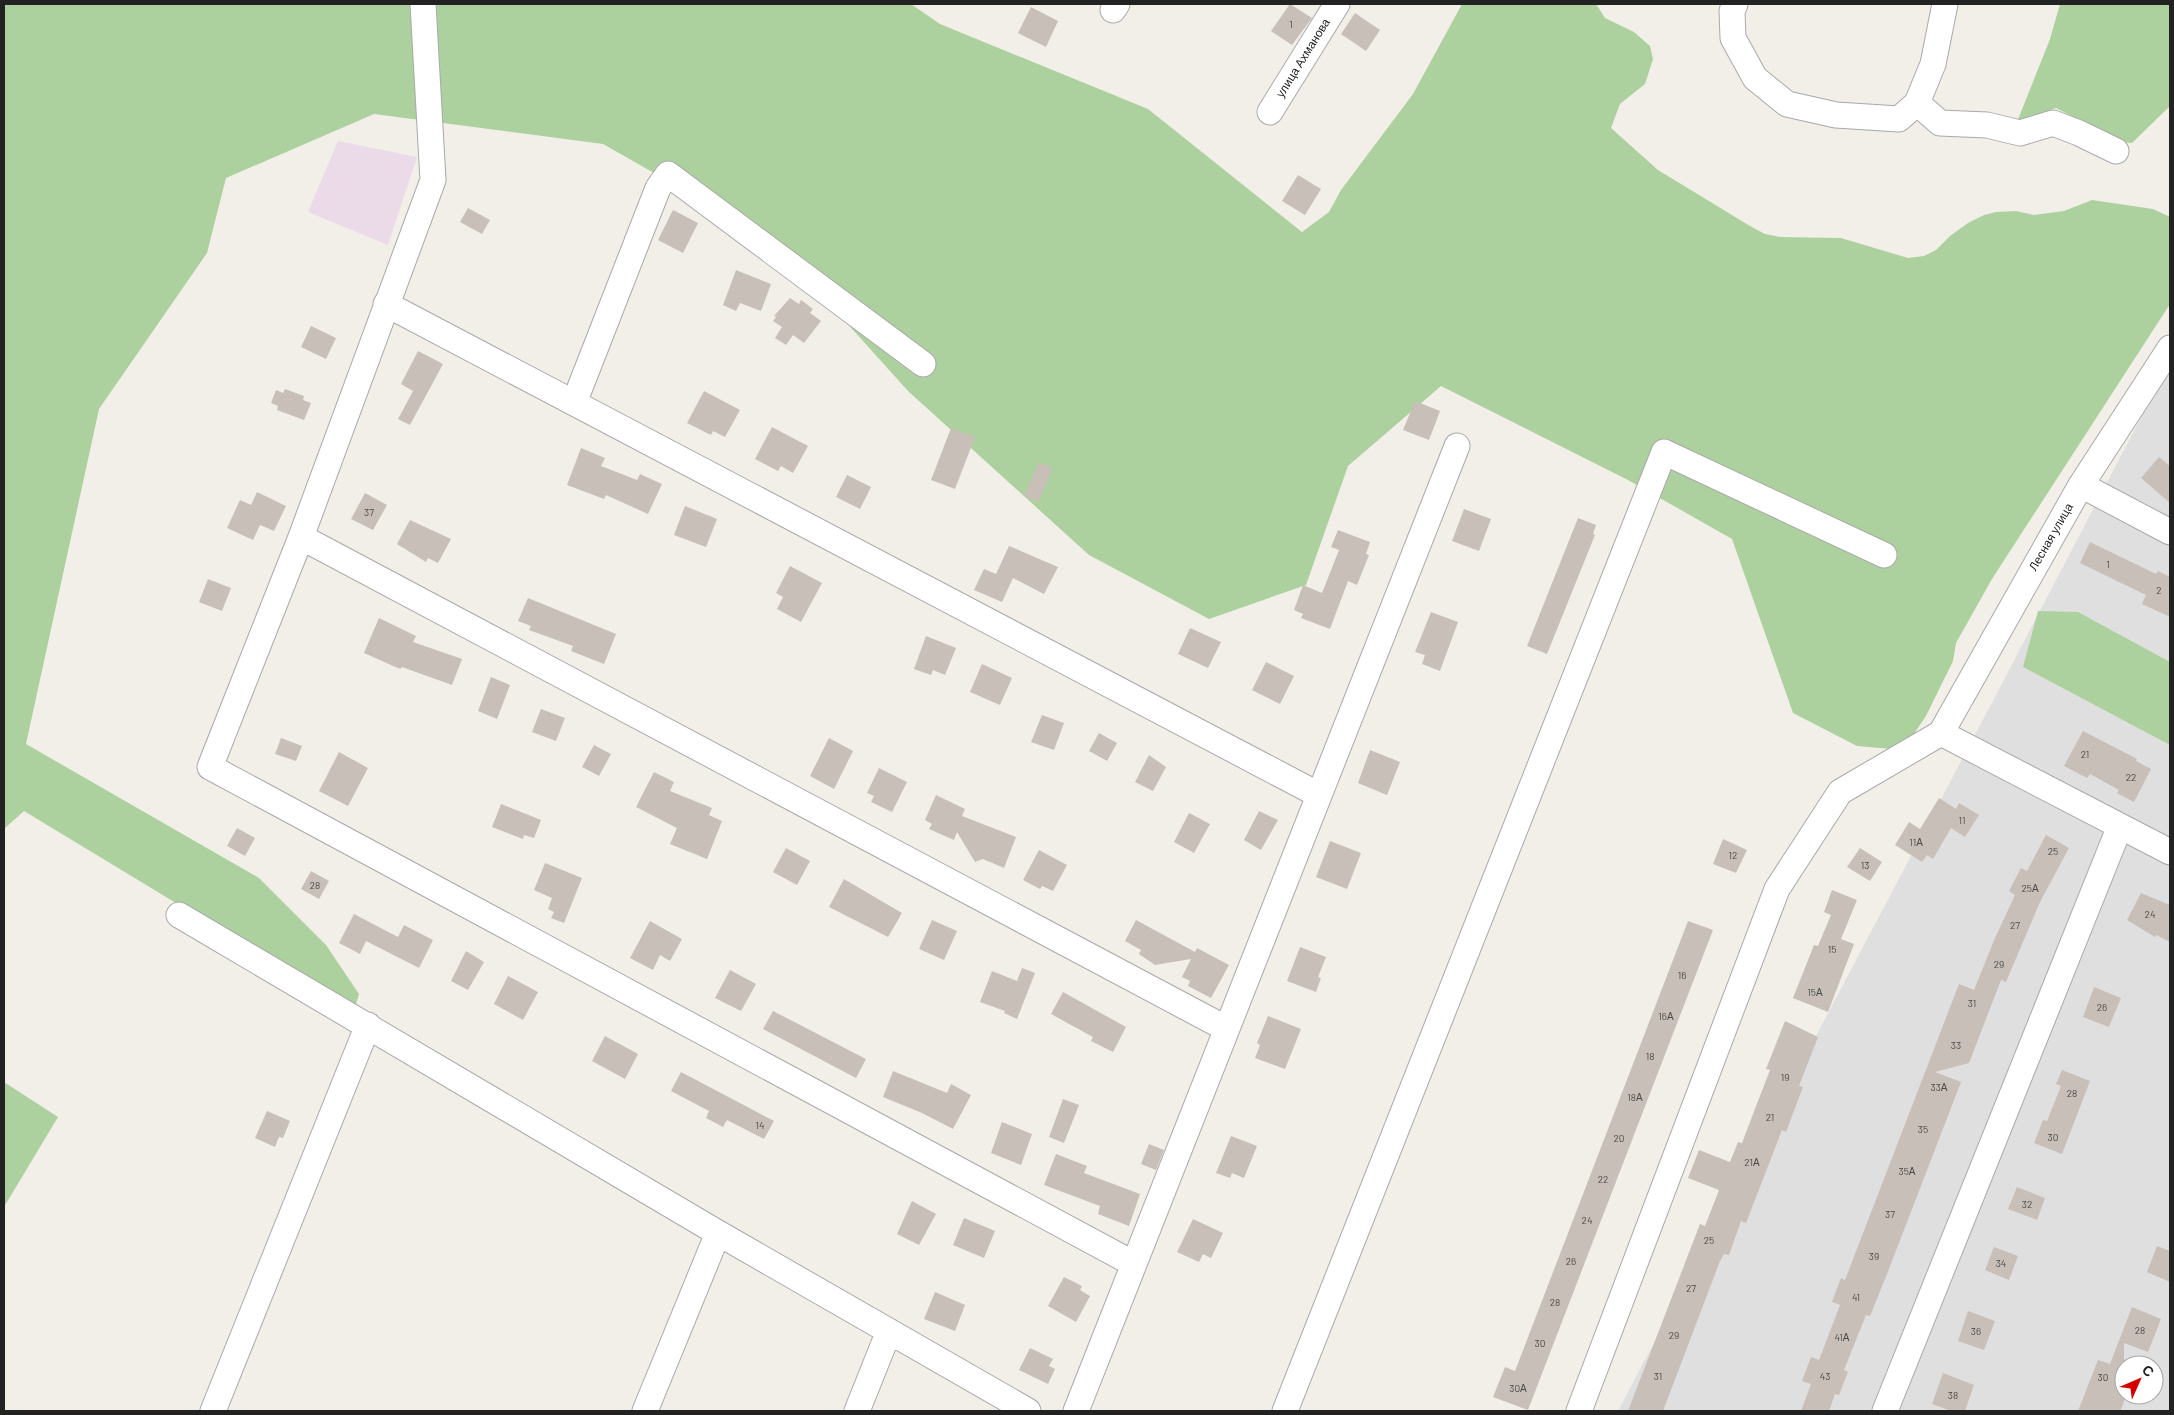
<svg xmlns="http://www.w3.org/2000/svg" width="2174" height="1415" font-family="Barlow,sans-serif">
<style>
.residential{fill:#e0dfdf;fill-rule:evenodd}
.industrial{fill:#ebdbe8}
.forest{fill:#add19e}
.building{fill:#c7bfb8}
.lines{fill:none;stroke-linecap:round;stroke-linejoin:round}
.minor-casing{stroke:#a9a9a9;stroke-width:27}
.minor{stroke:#fff;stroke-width:25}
.labels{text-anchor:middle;stroke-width:5;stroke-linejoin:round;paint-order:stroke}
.number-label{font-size:10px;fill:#4b4948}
.street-label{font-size:12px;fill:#222;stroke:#fff}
</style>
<rect width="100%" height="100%" fill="#f2efe9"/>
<path class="residential" d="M2170,362V1411H1618L1996,695ZM2124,1365H2154V1395H2124Z"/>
<path class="industrial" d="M338,141L417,157L388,245L308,212Z"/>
<path class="forest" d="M4,4H911L940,24L1148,109L1302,232L1329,212L1341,190L1413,94L1462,4H1596L1605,18L1634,32L1650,46L1653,59L1645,84L1620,104L1611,128L1658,170L1750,226L1765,234L1780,237L1841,238L1908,258L1924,256L1936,250L1950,236L1968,223L1984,215L1996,212L2016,211L2034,215L2064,211L2092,200L2153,209L2170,217V304L1992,579L1956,643L1953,661L1926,716L1903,750L1857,746L1793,713L1732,539L1628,480L1441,386L1348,466L1306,585L1209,619L1089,555L908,391L772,240L603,144L374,114L226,178L207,253L99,409L26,744L259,878L326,945L359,994L354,1011L24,811L4,829Z
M2060,4H2170V106L2132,143L2122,142L2056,108L2017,122L2050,39Z
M2038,611L2078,612L2170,662V745L2023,667Z
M4,1082L58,1117L4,1207Z"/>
<path class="building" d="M1290,4L1312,18L1292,45L1271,31Z
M1031,7L1058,21L1046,47L1018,33Z
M1355,13L1380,30L1366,51L1341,34Z
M1298,175L1321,189L1305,215L1282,201Z
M468,208L490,220L482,234L460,222Z
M673,210L698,223L683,253L658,240Z
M736,270L771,284L761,311L740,303L736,311L723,305Z
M790,298L799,304L801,300L813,309L810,313L821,321L804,343L793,335L786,345L775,338L782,327L773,321L776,317L774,316Z
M311,326L336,338L326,359L301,347Z
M418,351L443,364L410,425L398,419L413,391L401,384Z
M285,389L304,396L303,400L311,403L304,420L277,410L278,406L271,403L276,390L283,393Z
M704,391L740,410L725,437L713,431L711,435L687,423Z
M1415,401L1440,411L1429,440L1403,430Z
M772,427L808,446L793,473L781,466L778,471L755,459Z
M951,428L975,437L955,489L931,480Z
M581,448L605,458L601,466L637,480L640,474L662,484L648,514L606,495L604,499L567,485Z
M2159,457L2170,466V503L2141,478Z
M1039,462L1053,468L1038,502L1024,496Z
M847,475L871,487L860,509L836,497Z
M257,492L286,506L274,531L260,525L253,540L227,528L240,500L251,505Z
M365,493L387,505L373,530L351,519Z
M685,506L717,519L706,547L674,535Z
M1464,509L1491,519L1479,551L1452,541Z
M1578,518L1596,525L1593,534L1595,535L1547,654L1527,646Z
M410,520L451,539L438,563L428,558L426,562L397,544Z
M1338,530L1370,542L1366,554L1369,555L1357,585L1348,581L1330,629L1301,618L1303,614L1294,610L1303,585L1322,593L1339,550L1331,547Z
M2090,542L2156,574L2158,571L2170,577V617L2142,604L2146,595L2080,563Z
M1009,546L1058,567L1044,594L1013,578L1002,602L974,590L984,569L996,574Z
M790,566L822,583L801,622L777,609L783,597L776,593Z
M208,579L231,588L222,611L199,602Z
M528,598L616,634L604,664L571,651L573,646L529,630L531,626L518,621Z
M1431,612L1458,622L1440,671L1422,664L1425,655L1415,652Z
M379,618L416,636L413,642L462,659L452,685L402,667L400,669L364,653Z
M1190,628L1221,642L1208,668L1178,654Z
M926,636L956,648L945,675L933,670L931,675L914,669Z
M1266,662L1294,676L1280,704L1252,690Z
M982,664L1012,678L1000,705L970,692Z
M491,677L510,685L497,719L478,711Z
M541,709L565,718L556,741L532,732Z
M1042,715L1064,723L1054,750L1031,742Z
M2083,731L2137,759L2136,761L2151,769L2134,802L2117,793L2119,790L2090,774L2087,778L2064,766Z
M1099,733L1117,743L1107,761L1089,751Z
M281,738L302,746L296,761L275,754Z
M829,738L853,751L834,789L810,776Z
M594,745L611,754L599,776L582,767Z
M1370,750L1400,762L1387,795L1358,783Z
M339,752L368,768L348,806L319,791Z
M1149,755L1166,767L1153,791L1135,782Z
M879,768L907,782L892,812L871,802L874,796L867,793Z
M654,772L674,782L670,791L712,808L709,815L722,821L707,859L670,844L677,828L636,807Z
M936,795L965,809L962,816L1016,837L1004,868L983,859L975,862L957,832L954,840L929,829L932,824L925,820Z
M1939,798L1956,809L1959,803L1979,815L1965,837L1951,828L1933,859L1927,855L1922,862L1895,845L1909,822L1920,829Z
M501,804L541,820L534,838L524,835L523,839L492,827Z
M1259,811L1278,820L1261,850L1244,840Z
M1189,813L1210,824L1194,853L1174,842Z
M237,828L255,838L245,856L227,846Z
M2046,835L2069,848L2040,902L2006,982L2001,980L1969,1063L1935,1072L1961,1082L1887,1274L1870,1316L1866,1315L1844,1370L1848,1372L1839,1395L1835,1394L1829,1411H1801L1811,1384L1802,1381L1811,1357L1819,1360L1840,1305L1832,1302L1841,1278L1845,1280L1959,984L1974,990L1995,938L2015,895L2009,891L2021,868L2027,871Z
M1723,839L1747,850L1736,873L1713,864Z
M1330,841L1361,853L1347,889L1316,877Z
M786,848L810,861L797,885L773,872Z
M1860,848L1882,862L1870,881L1847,867Z
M1039,850L1067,865L1053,891L1042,886L1040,889L1023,880Z
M545,863L582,878L564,923L551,918L554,912L548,909L552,898L534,890Z
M311,871L329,881L319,899L301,889Z
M844,879L902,913L888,937L829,907Z
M1832,890L1857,900L1841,939L1854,944L1828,1012L1793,998L1814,945L1818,946L1831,915L1824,912Z
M2141,893L2170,905V942L2156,935L2155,937L2127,920Z
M354,914L398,937L404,925L433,940L419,968L366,941L360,954L339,943Z
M932,920L957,931L944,960L919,949Z
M1136,920L1195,952L1197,948L1229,965L1211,998L1188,986L1190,981L1182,977L1191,959L1155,965L1139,954L1141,950L1125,941Z
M650,921L682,939L670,961L660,955L653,970L630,958Z
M1688,921L1713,930L1528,1410L1493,1397L1505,1367L1515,1371Z
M1300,947L1326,957L1318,977L1321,978L1316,992L1287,981Z
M466,951L484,962L468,990L451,981Z
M1022,968L1035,973L1017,1019L1004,1013L1005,1011L980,1002L992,971L1017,981Z
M730,970L756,984L741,1011L715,998Z
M508,976L538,992L523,1020L494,1004Z
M2094,987L2121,998L2109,1027L2083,1017Z
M1063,992L1126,1027L1113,1052L1091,1041L1093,1037L1051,1014Z
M773,1011L866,1059L856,1078L763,1029Z
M1268,1016L1301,1029L1285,1069L1255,1058L1260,1045L1257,1043Z
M1785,1021L1818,1037L1799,1086L1803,1087L1786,1132L1782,1130L1746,1223L1741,1221L1729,1255L1724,1254L1720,1261L1663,1411H1628L1700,1224L1705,1226L1719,1190L1688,1178L1699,1150L1730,1162L1738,1142L1742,1143L1758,1101L1770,1070L1766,1069Z
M605,1036L638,1054L625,1079L592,1061Z
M2062,1070L2090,1081L2062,1154L2034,1143L2043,1120L2047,1121L2061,1086L2056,1084Z
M893,1071L947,1093L951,1084L971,1095L953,1129L922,1113L883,1097Z
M681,1072L774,1121L764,1139L727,1120L723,1127L706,1118L709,1111L671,1091Z
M1063,1099L1079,1105L1064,1143L1049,1137Z
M267,1111L290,1121L283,1138L279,1137L275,1147L255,1138Z
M1002,1122L1032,1134L1021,1165L991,1153Z
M1231,1136L1257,1146L1244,1178L1232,1173L1230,1178L1216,1173Z
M1149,1144L1164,1150L1156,1170L1141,1164Z
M1056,1154L1087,1166L1084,1173L1140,1194L1129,1226L1098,1214L1100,1206L1044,1185Z
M2017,1187L2045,1198L2037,1220L2008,1209Z
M912,1201L936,1214L919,1245L897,1234Z
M964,1218L995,1231L984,1258L953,1245Z
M1193,1219L1223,1233L1211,1258L1203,1254L1199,1262L1177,1252Z
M2157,1246L2170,1251V1282L2147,1272Z
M1994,1247L2018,1256L2009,1280L1985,1270Z
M1064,1277L1082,1286L1080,1290L1090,1296L1076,1322L1048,1306Z
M935,1292L965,1305L955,1331L924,1319Z
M2132,1307L2161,1319L2148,1352L2124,1343V1402L2120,1411H2078L2098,1360L2110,1364Z
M1968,1311L1995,1321L1984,1350L1958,1341Z
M1030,1348L1053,1359L1049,1366L1055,1369L1048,1384L1019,1370Z
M1943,1373L1974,1385L1965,1411H1951L1932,1404Z"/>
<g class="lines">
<g class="minor-casing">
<path id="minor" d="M423,4L433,180L301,537L210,767L1134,1264
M1735,4L1732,11L1733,38L1755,78L1787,104L1836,115L1899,119L1917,103L1933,64L1945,4
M1113,10L1117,4
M1917,103L1940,123L1987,125L2020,133L2053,123L2079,133L2116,151
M1270,112L1337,4
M386,304L1319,795
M574,403L658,188L668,174L923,364
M2081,485L2170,532
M301,537L1227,1029
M1941,733L2170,852
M179,915L718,1233L1028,1411
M213,1411L368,1025
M645,1411L718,1233
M857,1411L889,1331
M1076,1411L1457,446
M1285,1411L1664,452L1884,555
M1579,1411L1777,889L1840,792L1941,733L2081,485L2170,348
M1885,1411L2120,826"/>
</g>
<use href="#minor" class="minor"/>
</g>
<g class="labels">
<g class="number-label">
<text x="1291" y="28">1</text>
<text x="369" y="516">37</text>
<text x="2108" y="568">1</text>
<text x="2159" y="594">2</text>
<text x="2085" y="758">21</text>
<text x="2131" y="781">22</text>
<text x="1962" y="824">11</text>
<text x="1916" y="846">11А</text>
<text x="2053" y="855">25</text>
<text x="1733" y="859">12</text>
<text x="1865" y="869">13</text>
<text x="315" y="889">28</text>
<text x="2030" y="892">25А</text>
<text x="2150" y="918">24</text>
<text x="2015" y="929">27</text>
<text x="1832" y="953">15</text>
<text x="1999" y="968">29</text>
<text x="1682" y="979">16</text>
<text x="1815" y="996">15А</text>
<text x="1972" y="1007">31</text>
<text x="2102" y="1011">26</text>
<text x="1666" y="1020">16А</text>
<text x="1956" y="1049">33</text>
<text x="1650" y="1060">18</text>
<text x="1785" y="1081">19</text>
<text x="1939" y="1091">33А</text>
<text x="2072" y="1097">28</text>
<text x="1635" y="1101">18А</text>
<text x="1770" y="1121">21</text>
<text x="760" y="1129">14</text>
<text x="1923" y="1133">35</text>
<text x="2053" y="1141">30</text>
<text x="1619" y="1142">20</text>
<text x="1752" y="1166">21А</text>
<text x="1907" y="1175">35А</text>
<text x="1603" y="1183">22</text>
<text x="2027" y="1208">32</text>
<text x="1890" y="1218">37</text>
<text x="1587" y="1224">24</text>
<text x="1709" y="1244">25</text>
<text x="1874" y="1260">39</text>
<text x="1571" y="1265">26</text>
<text x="2001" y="1267">34</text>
<text x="1691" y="1292">27</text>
<text x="1856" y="1301">41</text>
<text x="1555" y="1306">28</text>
<text x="2140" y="1334">28</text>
<text x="1976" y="1335">36</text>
<text x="1674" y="1339">29</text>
<text x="1842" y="1341">41А</text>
<text x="1540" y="1347">30</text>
<text x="1658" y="1380">31</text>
<text x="1825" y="1380">43</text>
<text x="2103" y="1381">30</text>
<text x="1518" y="1392">30А</text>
<text x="1953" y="1399">38</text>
</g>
<g class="street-label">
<text transform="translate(1303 58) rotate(-58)" y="4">улица Ахманова</text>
<text transform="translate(2051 537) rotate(-60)" y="4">Лесная улица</text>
</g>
</g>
<rect width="2174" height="1415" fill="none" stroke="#222222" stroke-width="10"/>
<g transform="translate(2139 1380) rotate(45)"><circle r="24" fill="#ffffff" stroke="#a7a7a7"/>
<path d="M0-4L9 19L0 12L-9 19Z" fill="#d40000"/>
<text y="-8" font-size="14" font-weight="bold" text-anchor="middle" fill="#222222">С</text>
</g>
</svg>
